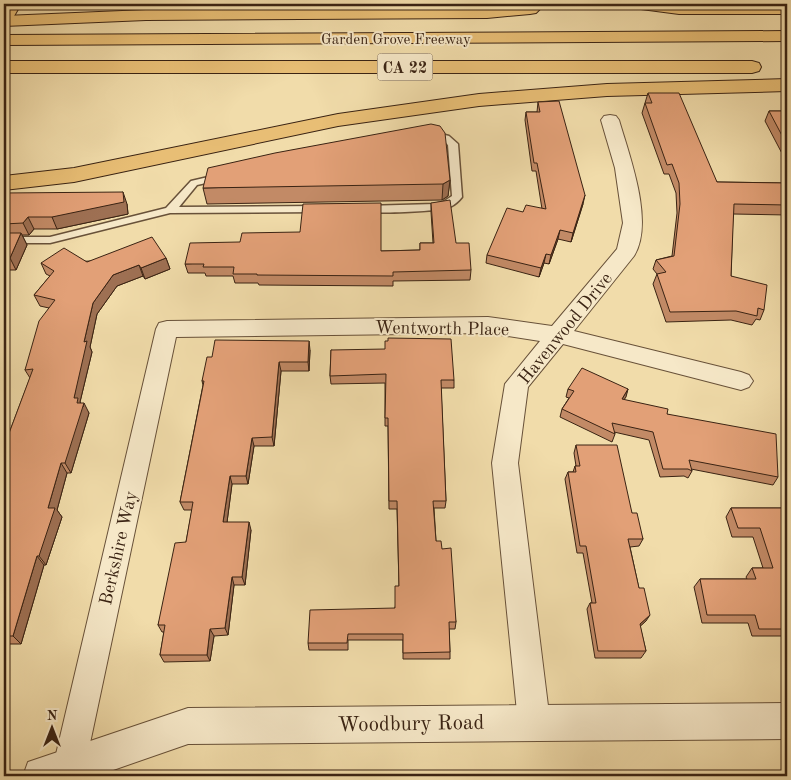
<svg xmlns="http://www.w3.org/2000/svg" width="791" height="780" font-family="'Old Standard TT',serif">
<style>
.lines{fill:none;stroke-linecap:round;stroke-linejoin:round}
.service-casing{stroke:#685139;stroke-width:3}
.minor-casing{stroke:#685139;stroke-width:2}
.tertiary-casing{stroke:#685139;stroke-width:2}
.primary-casing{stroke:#3a2313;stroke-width:2}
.motorway-casing{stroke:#3a2313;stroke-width:2}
.service{fill:#f6e8c8;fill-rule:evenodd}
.minor{fill:#f6e8c8;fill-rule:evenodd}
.tertiary{fill:#f6e8c8;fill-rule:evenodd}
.primary{fill:#e8be75;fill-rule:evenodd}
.motorway{fill:#e8be75;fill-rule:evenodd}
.wall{fill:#c28a66;stroke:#3a2313}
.shaded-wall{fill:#9e7053;stroke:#3a2313}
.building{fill:#e2a077;stroke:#3a2313}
.labels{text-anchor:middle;stroke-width:4;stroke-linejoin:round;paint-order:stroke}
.far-street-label{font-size:15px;fill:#3a2313;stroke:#f6e8c8}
.shield{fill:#f6e8c8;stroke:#725e49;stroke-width:1}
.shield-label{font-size:16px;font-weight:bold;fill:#3a2313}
.street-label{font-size:18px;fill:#3a2313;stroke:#f6e8c8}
.near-street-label{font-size:21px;fill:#3a2313;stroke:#f6e8c8}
</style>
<rect width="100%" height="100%" fill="#f1dcaa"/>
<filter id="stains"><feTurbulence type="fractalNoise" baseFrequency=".004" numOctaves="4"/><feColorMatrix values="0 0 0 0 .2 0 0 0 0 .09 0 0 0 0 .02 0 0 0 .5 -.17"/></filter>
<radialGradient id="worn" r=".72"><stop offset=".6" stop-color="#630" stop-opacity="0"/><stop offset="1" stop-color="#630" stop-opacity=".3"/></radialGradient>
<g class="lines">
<g class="service-casing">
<path id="service" d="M429,131L449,136L458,144L462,197C459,201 454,205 450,207C439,212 373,214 361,211L360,209L365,206L435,204L443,202L452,196L448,145L443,140L426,136L424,134Z
M221,174L224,175V179L197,185L179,207L320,206L325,209L320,212L170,213L50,243H4V237H50L166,208L191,181Z"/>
</g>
<g class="minor-casing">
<path id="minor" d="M610,115L616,116L619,120C629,155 655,222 634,256L574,331L741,372L749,375L753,381L749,387L741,390L563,344L528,387L518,463L550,722L545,733L534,738L523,733L518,722L492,463L505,384L540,341L488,333L176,337L85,767L82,776H56L53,767L156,329L159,323L167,321L488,317L552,326L617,249L623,223L615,168L601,120L604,116Z"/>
</g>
<g class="tertiary-casing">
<path id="tertiary" d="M787,703V739L188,744L96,776H23L28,762L188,708Z"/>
</g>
<g class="primary-casing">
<path id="primary" d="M5,4H21L10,23L4,24Z"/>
</g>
<g class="motorway-casing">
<path id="motorway" d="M526,4H545L536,13L530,14L487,18L146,20L4,26V16L146,10L487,8Z
M633,4H787V14H679L641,9L635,8Z
M787,31V41L4,45V35Z
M4,61H752L759,63L761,67L759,71L752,73H4Z
M787,79V91L607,96L479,106L338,126L74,182L4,190V176L74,168L338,114L479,94L607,84Z"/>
</g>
<use href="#service" class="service"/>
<use href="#minor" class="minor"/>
<use href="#tertiary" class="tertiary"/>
<use href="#primary" class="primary"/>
<use href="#motorway" class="motorway"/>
</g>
<path class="wall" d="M648,93L717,182L787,183V215L733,214L731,276L764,310L760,320L756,319L752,325L731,320L666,322L653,284L657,274L653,269L656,260L672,256L677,213L676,193L669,174H664L642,113Z
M538,102L583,204L571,242L558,239L549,264L544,263L539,277L486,263L487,255L523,212L542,209L536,171H532L525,120L526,112H537Z
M769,111H787V163L765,121Z
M450,180L448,196L442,200L207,204L203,188Z
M4,193L127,204L128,214L57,229H34L29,235H22L27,245L16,270H4Z
M431,203L471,270L470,280L393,281V286L259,285L258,283H235L233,276H206L205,273H188L185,264L381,251L420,250V243H433L431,212Z
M166,258L170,269L145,279L143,276L117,286L97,314L90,347L92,352L80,402L89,413L71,473H67L57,510L62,517L46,565H44L21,644H4V436H8L30,378L25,370L49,308L40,306L34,295L50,276L46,274L41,263Z
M310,350L309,371H281L274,446H254L248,484H232L227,522L251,530L245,585H234L228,635L214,636L210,661L164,662L160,655L164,632H162L158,625L186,542L192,510H184L180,502L203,385L202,381L212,357Z
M331,350L454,380V388H441L446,501L445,508H434L436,541L442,549L456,622L455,629H449L450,652V659H403V640H348V650H309L308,643L395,608L399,586L397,509H389L388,426H385V383L331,384L330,376Z
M568,389H628L624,400L667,414L778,477L773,485L691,469L692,471L688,478L684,476L660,477L649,440L614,432L615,434L612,442L560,417L562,409L569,398L566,397Z
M787,432V439L784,437Z
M576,445L632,513L643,539L639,546L630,547L646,621L640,626L646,651L641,658H595L587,609L590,603H592L583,553H577L565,479L568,472H573L575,466H576L574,453Z
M731,508H787V642H785L783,636H752L748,623H702L694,587L700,579H747L746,577L752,568H763L753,537H732L726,517Z"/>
<path class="shaded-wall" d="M450,180L448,196L442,200L443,184Z
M123,192L127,204L128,214L57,229L52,217Z
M585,195L583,204L571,242L573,233Z
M28,217L34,229L29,235L23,223Z
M560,230L558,239L549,264L551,255Z
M21,233L27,245L16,270L10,258Z
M546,254L544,263L539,277L541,268Z
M166,258L170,269L145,279L141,268Z
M139,265L143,276L117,286L97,314L90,347L92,352L80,402L83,407L84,403L89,413L71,473L65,463L74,398L84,342L93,303L113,275Z
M309,341L310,350L309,371L308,362Z
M279,362L281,371L274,446L272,437Z
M628,389L626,397L619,407L622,399Z
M252,438L254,446L248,484L246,476Z
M61,463L67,473L57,510L62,517L46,565L39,556L48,508Z
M230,476L232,484L226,530L223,522Z
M249,522L251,530L245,585L242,577Z
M37,556L44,565L21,644L13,636Z
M232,577L234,585L228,635L225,628Z
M650,615L646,621L636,630L640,624Z
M210,629L214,636L210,661L207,655Z"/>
<path class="building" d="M648,93H679L717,182L787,183V205L734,204L731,276L767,285L764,310L758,308L757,316L736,311L670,312L657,274L666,272L656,260L674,256L680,204L679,183L672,164L667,165L645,103H652Z
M559,101L585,195L573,233L560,230L551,255L546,254L541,268L487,255L507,208L523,212L526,205L546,209L537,163H534L526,112H540L538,102Z
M769,111H787V145Z
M431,124L440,126L445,133L450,180L443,184L203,188L208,168L275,153Z
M123,192L124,202L52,217H28L23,223L4,224V193Z
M450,200L456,243H469L471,270L393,272V276L257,275V274H233L234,267H203L204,264H185L190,243L239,242H240L242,233L300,232L303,204L381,203V251L420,250V243H434L431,203Z
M4,233H21L10,258H4Z
M152,237L166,258L141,268L139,265L113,275L93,303L84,342L87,341L74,398H78L77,403H84L65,463H61L48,508H55L39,556H37L13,636H4V436H8L33,369L25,370L39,321L55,300L34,295L54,271L41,263L64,248L87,262Z
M388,338L451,339L454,380H441L446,501H433L436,541H441L442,549L451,548L456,622H449L450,652L403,653V634H348L347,643H308L310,610L395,608V586H399L397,501H389L388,418H385L386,374L330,376L331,350L385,349V341H388Z
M215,340L309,341L308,362H279L272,437L252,438L246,476H230L223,522H249L242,577H232L225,628L210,629L207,655H160L165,625H158L175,543L186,542L193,502H180L204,381H202L207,357H212Z
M582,368L628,389L622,399L668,409L667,414L776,434L778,477L689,460L692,471L688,469H663L653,432L612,423L615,434L562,409L574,391L568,389Z
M576,445H617L632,513H637L643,539H628L639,588H644L650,615L640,624L646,651H598L590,603H596L586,546H580L568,472H576L575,466H580Z
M731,508H787V629H759L755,615H707L700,579H756L752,568H773L760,528H738Z"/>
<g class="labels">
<g class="far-street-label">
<text x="396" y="44">Garden Grove Freeway</text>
</g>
<rect class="shield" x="377.5" y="53.5" width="55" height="27" rx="4"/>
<g class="shield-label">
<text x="405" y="73">CA 22</text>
</g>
<g class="street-label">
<text transform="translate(442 328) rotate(1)" y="6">Wentworth Place</text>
<text transform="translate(565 328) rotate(-51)" y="6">Havenwood Drive</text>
<text transform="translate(118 548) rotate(-77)" y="6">Berkshire Way</text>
</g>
<g class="near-street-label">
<text transform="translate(411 723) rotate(-1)" y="7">Woodbury Road</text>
</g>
</g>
<rect width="791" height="780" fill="none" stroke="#f1dcaa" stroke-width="20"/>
<rect x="5" y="5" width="781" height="770" fill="none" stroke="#3a2313" stroke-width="2.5"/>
<rect x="10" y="10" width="771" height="760" fill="none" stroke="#3a2313"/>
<g transform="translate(52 728)" stroke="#f6e8c8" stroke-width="4" paint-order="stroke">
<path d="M0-4L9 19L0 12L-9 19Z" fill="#3a2313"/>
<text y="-8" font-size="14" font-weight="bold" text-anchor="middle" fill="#3a2313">N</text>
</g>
<rect width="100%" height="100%" filter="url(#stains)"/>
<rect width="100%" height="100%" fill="url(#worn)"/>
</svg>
